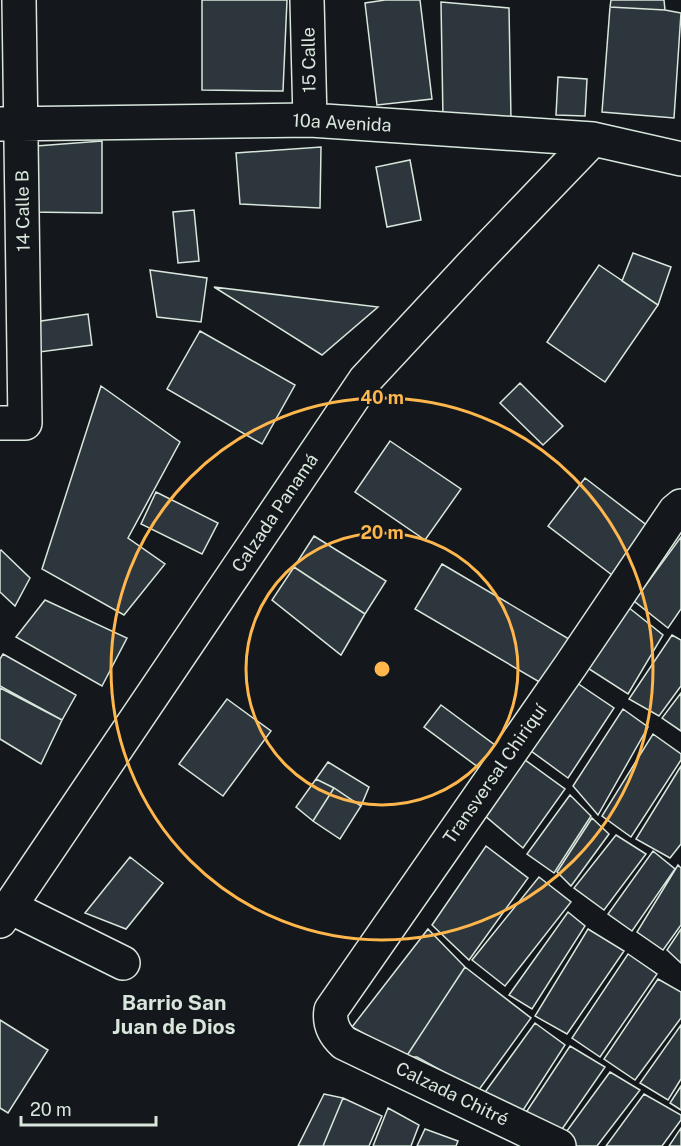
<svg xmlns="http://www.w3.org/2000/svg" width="681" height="1146" font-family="'Public Sans',sans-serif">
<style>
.building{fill:#2c363c;stroke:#d8e6dc;stroke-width:1.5}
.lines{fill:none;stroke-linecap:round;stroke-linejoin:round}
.minor-casing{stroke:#d8e6dc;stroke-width:36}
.minor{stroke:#14181c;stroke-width:33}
.ring{fill:none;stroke:#ffb74d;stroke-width:3}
.labels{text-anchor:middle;stroke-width:4.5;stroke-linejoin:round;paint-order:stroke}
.street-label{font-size:18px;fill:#d8e6dc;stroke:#14181c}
.quarter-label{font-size:21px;font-weight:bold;fill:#d8e6dc;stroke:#14181c}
.centre{fill:#ffb74d;stroke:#14181c;stroke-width:3}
.ring-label{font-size:18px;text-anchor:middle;font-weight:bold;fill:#ffb74d;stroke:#14181c;stroke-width:4.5;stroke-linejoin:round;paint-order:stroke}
</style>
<rect width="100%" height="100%" fill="#14181c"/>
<path class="building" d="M202,0H287L283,91L202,90Z
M385,0H420L432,99L377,105L365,3Z
M611,0H664L665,10L610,7Z
M441,2L509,8L511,119H443Z
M610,7L665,10L681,13L674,118L602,112Z
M558,77L587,79L585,116L556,115Z
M102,141V213L29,212L23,147Z
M321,147L320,208L240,204L236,153Z
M410,160L421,220L387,227L376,167Z
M194,210L199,261L178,263L173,212Z
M633,253L671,267L658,305L622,281Z
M599,265L658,305L605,382L547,342Z
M150,270L207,278L201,322L157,317Z
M214,287L378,307L322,355Z
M88,314L92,345L32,353L28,323Z
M200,331L295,385L262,444L167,389Z
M520,383L563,426L543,445L500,403Z
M101,386L180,442L128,538L165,564L124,615L42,569Z
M390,441L461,489L425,540L355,492Z
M585,478L653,530L616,578L548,526Z
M156,492L218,523L202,554L141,524Z
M314,536L386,581L365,614L294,567Z
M681,537V609L668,628L634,601Z
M1,550L30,578L15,606L0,592V551Z
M442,564L574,642L548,687L415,609Z
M294,567L365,614L341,655L272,600Z
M45,600L127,638L102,686L16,637Z
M628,607L663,635L628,694L583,665Z
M672,635L681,640V686L659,716L629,699Z
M3,654L76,695L62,720L0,686V659Z
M574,681L614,708L568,778L527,748Z
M0,688L62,720L41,764L0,739Z
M681,693V731L662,718Z
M227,699L271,731L223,796L179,764Z
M441,705L507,754L490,776L424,727Z
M623,709L648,727L598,815L573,786Z
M653,734L681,754V760L631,837L602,816Z
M521,757L565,789L523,848L484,815Z
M328,762L369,787L361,806L334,788L316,779Z
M681,766V844L670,858L636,839Z
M316,779L334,788L313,821L296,807Z
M334,788L361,806L340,839L313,821Z
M570,795L591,816L554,873L527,854Z
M592,818L609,834L571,886L557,872Z
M616,835L646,854L604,910L574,888Z
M486,846L528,878L469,960L432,925Z
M653,851L675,869L632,931L608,914Z
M130,857L163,883L126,929L85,913Z
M678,865L681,868V925L663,950L637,932Z
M539,877L571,902L505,986L472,960Z
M568,912L585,926L532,1009L509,995Z
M428,929L465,967L406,1057L352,1027Z
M588,929L624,951L567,1034L535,1016Z
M681,929V963L667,950Z
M628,954L657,974L600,1057L572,1038Z
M465,967L531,1018L478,1091L417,1057H406Z
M658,979L681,992V1018L635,1080L604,1059Z
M0,1020L48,1050L8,1113L0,1108Z
M535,1023L565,1045L518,1118L483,1095Z
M681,1025V1079L668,1100L640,1083Z
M570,1046L605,1067L558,1135L523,1117Z
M610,1072L640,1090L597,1146H575L561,1139Z
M681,1086V1110L670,1103Z
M324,1094L343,1098L323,1146H298Z
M644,1094L681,1115V1120L662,1146H606Z
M343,1098L382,1116L369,1146H323Z
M388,1108L419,1125L411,1146H373Z
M681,1128V1146H669Z
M425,1129L458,1141L456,1146H417Z"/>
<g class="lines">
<g class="minor-casing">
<path id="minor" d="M307,0L310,120
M0,124L310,120L593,139L681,159
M0,423H25L19,0
M10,907L123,963
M0,921L365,380L472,265L593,139
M559,1146L344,1043C334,1034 329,1023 331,1010L571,665L675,511L681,506"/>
</g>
<use href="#minor" class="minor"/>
</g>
<g class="ring">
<circle cx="382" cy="669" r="136"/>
<circle cx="382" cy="669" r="271"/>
</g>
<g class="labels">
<g class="street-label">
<text transform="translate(309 60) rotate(-91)" y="6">15 Calle</text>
<text transform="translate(342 123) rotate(3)" y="6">10a Avenida</text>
<text transform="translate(23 211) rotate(-91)" y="6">14 Calle B</text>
<text transform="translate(275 513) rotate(-56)" y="6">Calzada Panamá</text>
<text transform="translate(495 774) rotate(-55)" y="6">Transversal Chiriquí</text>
<text transform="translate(452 1094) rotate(26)" y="6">Calzada Chitré</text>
</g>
<g class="quarter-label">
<text x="174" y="1010">Barrio San<tspan x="174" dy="24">Juan de Dios</tspan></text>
</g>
</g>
<circle cx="382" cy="669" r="9" class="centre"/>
<g class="ring-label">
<text x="382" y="404">40 m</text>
<text x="382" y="539">20 m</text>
</g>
<path d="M21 1116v9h135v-9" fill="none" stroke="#d8e6dc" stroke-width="3"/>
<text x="30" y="1116" font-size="18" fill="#d8e6dc" stroke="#14181c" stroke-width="4.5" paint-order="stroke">20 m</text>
</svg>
